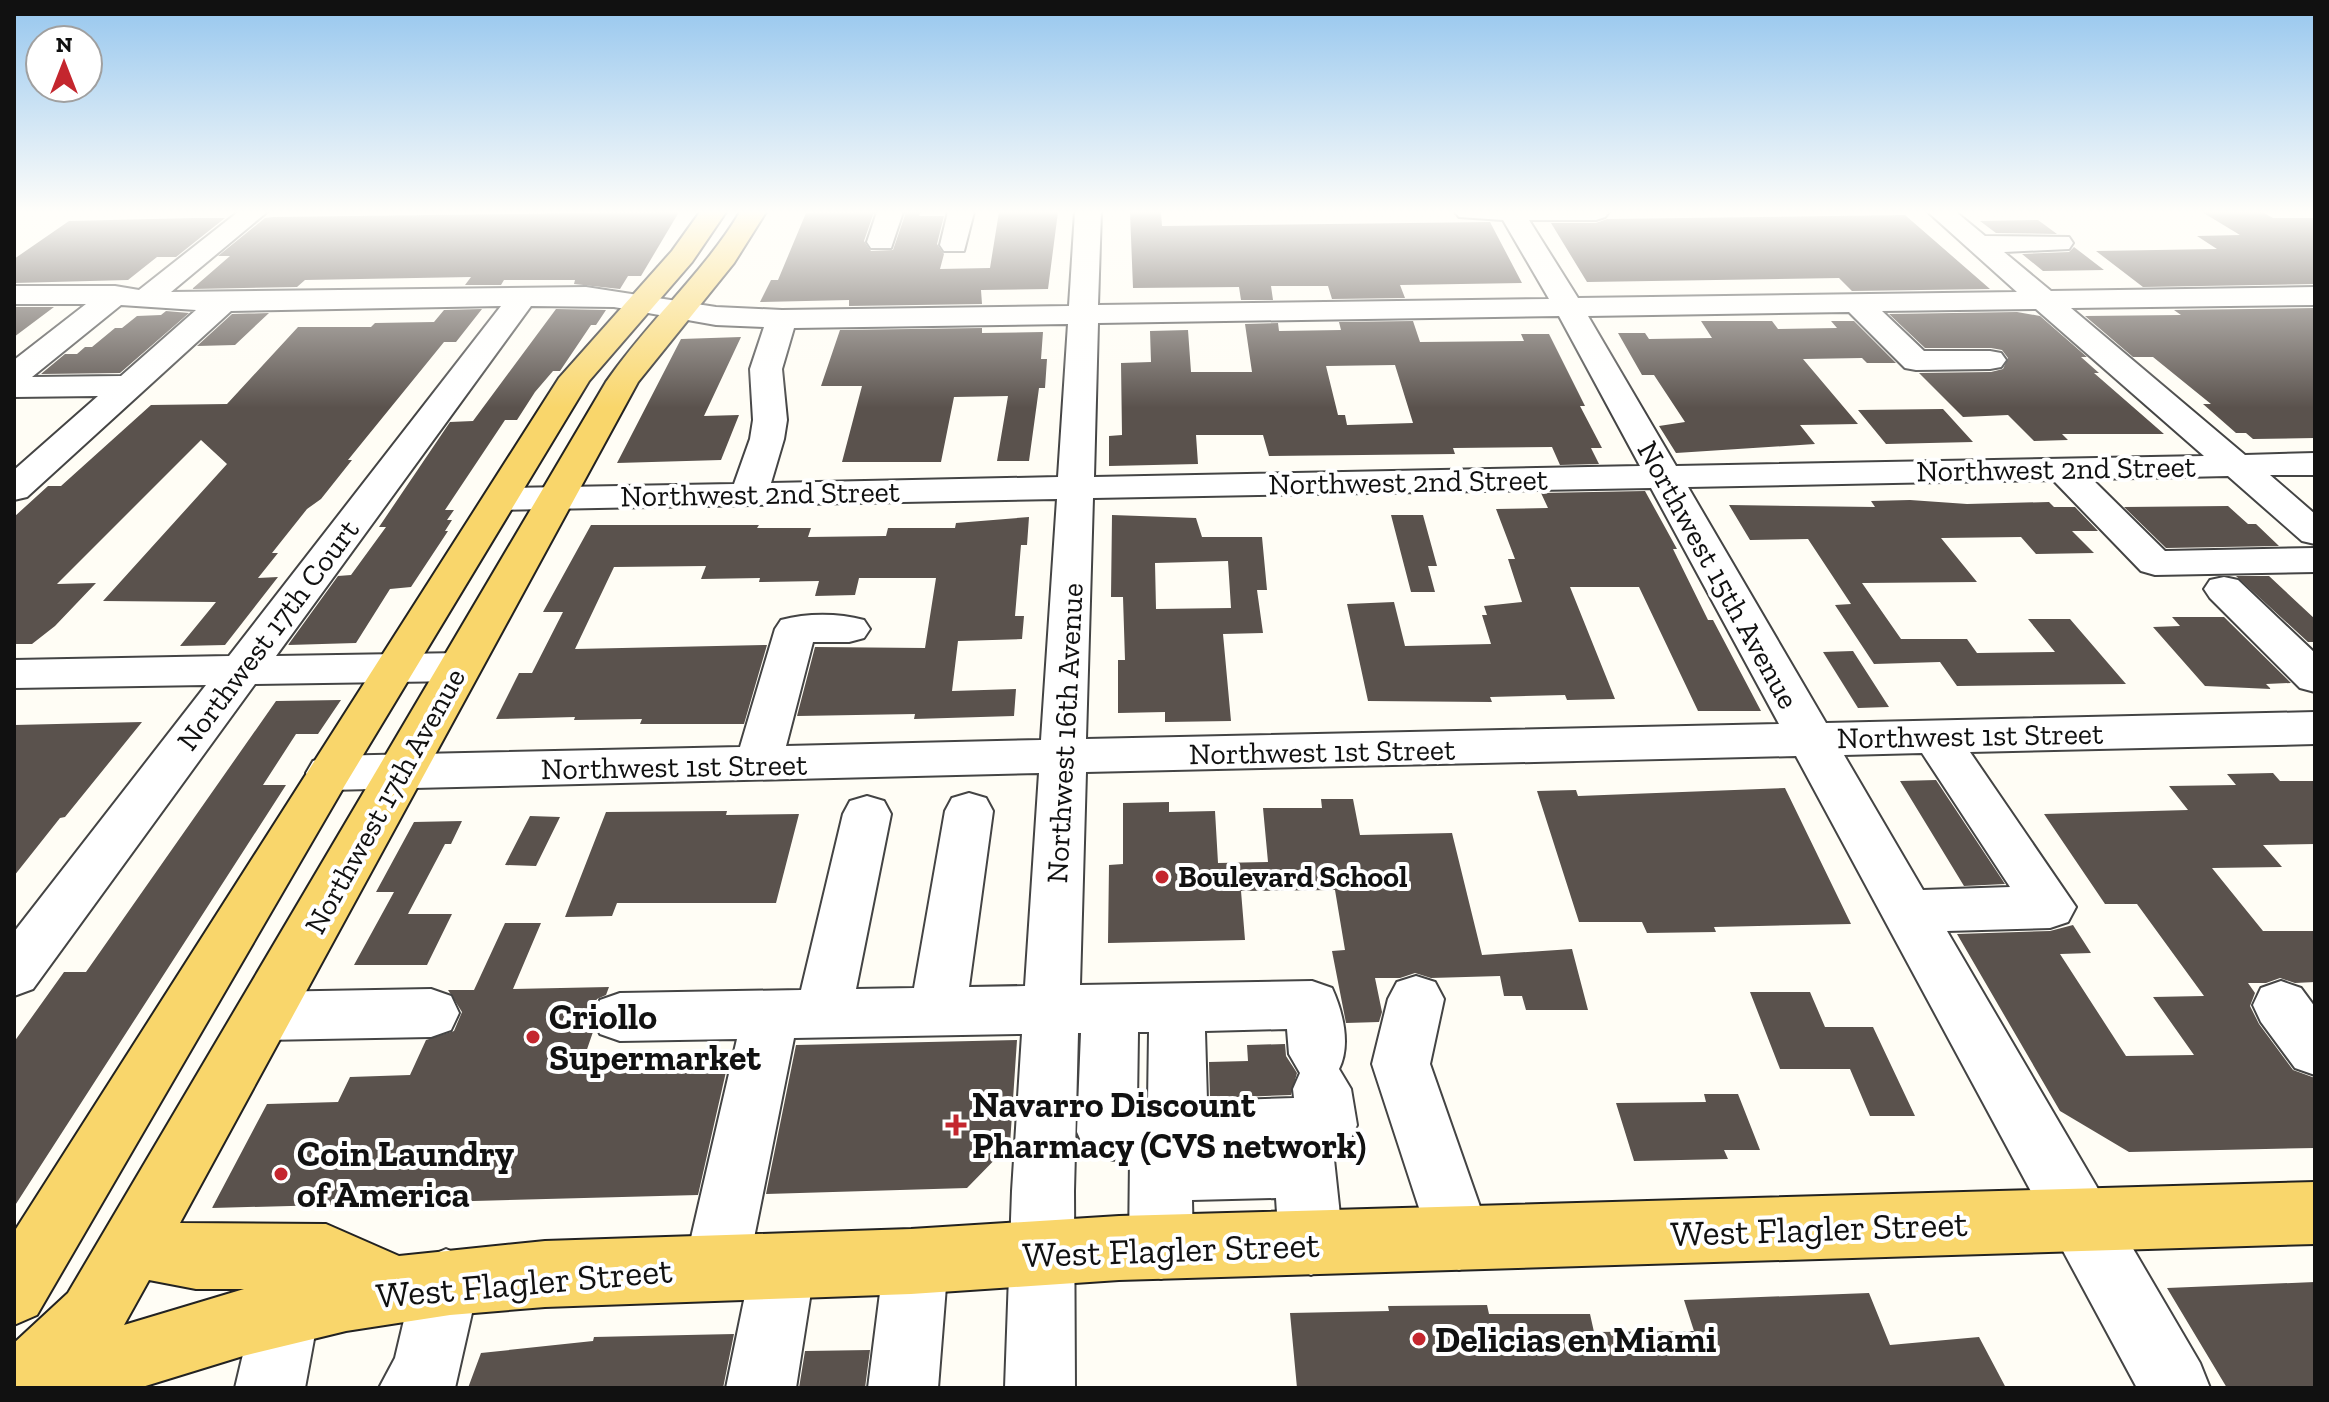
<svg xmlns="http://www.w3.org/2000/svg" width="2329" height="1402" font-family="'Zilla Slab',serif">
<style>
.building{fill:#5a524d;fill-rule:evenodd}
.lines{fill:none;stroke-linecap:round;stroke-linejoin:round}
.minor-casing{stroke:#444;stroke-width:4}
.major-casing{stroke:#222;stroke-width:4}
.minor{fill:#fff;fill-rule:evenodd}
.major{fill:#f9d66b;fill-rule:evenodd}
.poi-dot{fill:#c4262e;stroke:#fff;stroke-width:3}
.labels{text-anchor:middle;stroke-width:8;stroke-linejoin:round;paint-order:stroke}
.street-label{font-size:30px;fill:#111;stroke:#fff}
.poi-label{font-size:30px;font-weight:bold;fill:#111;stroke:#fff;text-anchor:start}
.near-poi-label{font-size:36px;font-weight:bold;fill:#111;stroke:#fff;text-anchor:start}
.near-street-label{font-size:36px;fill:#111;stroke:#fff}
</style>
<rect width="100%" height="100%" fill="#fffdf5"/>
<path class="building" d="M679,212L641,276H628L620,289L574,284L575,280H504L501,285H465L471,277L305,280L297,287L192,289L230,256H218L265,218L273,217Z
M874,212L864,241L871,251L893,250L906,212H921L919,216H944L937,244L944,254L940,269L990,268L999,212H1058L1048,289L981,290L982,304L849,306V300L760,302L771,280H778L806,213Z
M1130,212H1161L1162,226L1490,222L1522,283L1400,285L1405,298L1332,299L1328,286H1271L1273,300H1241L1239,287L1133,288Z
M2202,212H2262L2273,218H2315V284L2143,287L2096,251L2217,249L2197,236L2240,235Z
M1905,215L1990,289L1852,291L1839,278L1587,282L1551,223H1596L1607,219Z
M194,218H225L176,257H157L128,280L14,283V259L69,221Z
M2038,220L2057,234L1996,233L1980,221Z
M2074,247L2104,270L2043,271L2022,254L2069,252Z
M14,307H54L14,337Z
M2315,308V438L2253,439L2246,433H2236L2203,404H2211L2153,357H2133L2085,316L2181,315L2174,310Z
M482,309L456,342H444L348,460H352L321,499L307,509L272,553H278L258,578L278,577L225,645L180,646L216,602L103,601L227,464L201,440L57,584L96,583L55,626L32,644H14V517L48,486H61L151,405L227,404L298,327H371L375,323L434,322L444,310Z
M556,309L606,310L596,325H591L560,371H553L535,392L517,420H505L445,510H454L447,520H452L445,531H448L411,587L390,589L356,643L288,645L338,576L351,575L386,527H379L450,422L473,421Z
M166,311L189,313L120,373L41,374L65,354H77L85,347H92L115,328H122L137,316L161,315Z
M2017,312L2040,316L2087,357H2081L2099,373H2094L2164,434H2062L2068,440L2034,441L2008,415L1963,417L1919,373L1991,372L2003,369L2008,358L2002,350L1991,348H1925L1889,314Z
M269,313L235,345L197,346L232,314Z
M1413,321L1420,342L1524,341L1521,334H1549L1585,406H1580L1602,448H1591L1599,464L1560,465L1552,447L1453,448L1455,454L1269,456L1263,435H1196L1198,464L1109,466V436L1122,435L1121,363L1151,362L1150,331L1188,330L1191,372H1252L1245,324L1278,323L1279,331L1341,330L1339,322ZM1395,365L1413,423L1347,425L1345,415H1338L1326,366Z
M1701,321H1772L1778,329L1837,328L1831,321H1854L1896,363H1867L1862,358L1803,359L1858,424L1800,425L1815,444L1676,453L1659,426L1685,422L1654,375H1642L1618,333H1645L1649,339L1712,338Z
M982,328V333L1043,332L1041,359H1047L1045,388H1039L1029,461H997L1008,396L954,397L941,462H842L862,386H821L840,330Z
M741,337L704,416L739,415L721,460L617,463L681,339Z
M1943,409L1973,442L1886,444L1858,410Z
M1645,491L1677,549H1673L1708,620H1713L1761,711H1698L1639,587H1570L1615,699L1567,700L1565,695L1490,697L1492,702L1368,701L1347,604L1394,602L1405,646L1491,644L1482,615H1487L1484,606L1522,602L1508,559H1515L1496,509L1548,508L1541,493Z
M1910,500L1967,504L2049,502L2054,507H2075L2098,531H2072L2094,553L2036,554L2021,537L1941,538L1977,582L1862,583L1901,639H1967L1977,653L2055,652L2028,619H2070L2126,684L1957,686L1940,662L1874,664L1835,605L1851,604L1808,539L1750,540L1729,505L1875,507L1871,501Z
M2228,506L2248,524H2256L2279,546L2166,548L2124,507Z
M1112,515L1196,518L1202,537H1262L1267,590H1257L1263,633L1223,634L1231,721L1165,722V712L1118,713V660H1125L1123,597H1111ZM1228,561L1231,608L1156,609L1155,563Z
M1391,515H1423L1437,566H1428L1435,592H1411Z
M1029,517L1027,545H1021L1015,616H1024L1022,639L958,641L952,691L1016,689L1014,716L914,719L915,714L797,716L815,647L925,648L936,578H859L855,595L815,596L819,581L759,582L760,578L701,579L706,566L614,567L575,649L767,645L744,724H640L642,719L574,720L575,717L496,719L519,673H532L563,612H543L591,525H759L757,528H811L808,537L886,536L888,528H955L956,523Z
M2236,576H2269L2315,619V642H2308Z
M2172,617H2224L2291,683L2266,684L2271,689L2205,686L2153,627L2180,626Z
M1853,651L1889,707L1858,708L1823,652Z
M341,700L318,734H296L263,785H286L14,1207V1042L64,972H86L276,701Z
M142,722L65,817L60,818L14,876V725Z
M2273,773L2280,781H2315V844L2263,845L2282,867L2212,868L2263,931H2315V982L2295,983L2280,978L2266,983H2248L2255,993L2250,1006L2259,1024L2293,1070L2315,1078V1148L2129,1152L2060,1111L1957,934L2050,931L2073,925L2091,953L2060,954L2126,1056L2194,1055L2153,997L2204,996L2137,904H2105L2044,814L2188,810L2169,786L2236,785L2227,774Z
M1936,780L2005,884L1964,886L1900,781Z
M1785,788L1851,924L1714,927L1716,932L1647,933L1642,922H1579L1537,791L1576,790L1578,796Z
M1321,799H1353L1360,835L1452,833L1482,955L1572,949L1588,1010H1526L1522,996H1504L1500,976L1431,978L1415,973L1400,978H1375L1382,1012L1379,1022L1346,1023L1332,951L1345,950L1335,890L1241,891L1245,940L1108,943L1109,865L1123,864V803L1169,802V812L1215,811L1218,863L1268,862L1263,808H1322Z
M727,811L726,815L799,814L776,903H617L612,916L565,917L606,812Z
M530,816L560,817L536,866L505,865Z
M462,821L451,844H445L408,914H452L427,965H354L394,892H376L414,822Z
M505,923H541L513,989L609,987L606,995L597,999L589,1016L594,1029L584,1058L730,1054L698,1195L212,1208L267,1104L338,1102L350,1077L410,1075L426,1040L454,1031L462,1012L448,990H474Z
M1750,992H1810L1825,1027H1873L1915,1116H1870L1850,1069H1780Z
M1017,1040L1010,1144L967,1188L766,1194L796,1045Z
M1285,1044L1286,1056L1297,1073L1291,1095L1210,1098L1209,1062L1248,1061L1247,1045Z
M1704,1094H1738L1760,1150H1724L1728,1159L1634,1161L1616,1103L1706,1102Z
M2315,1282V1388H2227L2167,1288Z
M1869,1293L1890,1345L1979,1337L2006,1388H1297L1290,1313L1389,1311L1388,1306L1487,1305L1489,1314H1590L1594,1332L1694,1331L1684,1300Z
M734,1334L723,1388H468L481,1353L593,1341L594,1337Z
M870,1350L865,1388H799L805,1351Z"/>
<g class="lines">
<g class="minor-casing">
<path id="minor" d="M238,212H267L171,292L586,287L716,307L782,310L1069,306L1075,212H1101L1098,305L1549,299L1503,220L1459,217L1455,212H1609L1605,217L1596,220H1529L1578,298L2017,292L1928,212H1956L1985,236L2069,237L2073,243L2069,249L2004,252L2051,291L2315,287V305L2071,308L2245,455L2315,453V475H2270L2315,514V544L2302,541L2228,476L2092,479L2165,551L2315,548V572L2155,575L2141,571L2053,480L1688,487L1826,723L2315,712V744L1970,752L2076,907L2068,922L2050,928L1947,931L2200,1363L2210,1388H2137L1796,756L1086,772L1080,985L1312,981L1332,988C1343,1012 1351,1045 1339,1069L1351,1089L1357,1125L1348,1145L1333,1150L1343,1243L1334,1265L1311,1275L1288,1265L1279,1243L1276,1198L1192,1200L1193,1247L1184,1270L1161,1279L1138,1270L1129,1247L1130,1159L1107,1160L1086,1152L1077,1132L1081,1033H1078L1074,1191L1075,1388H1005L1012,1191L1022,1034L794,1038L748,1268L739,1291L716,1300L693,1291L684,1268L737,1039L620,1041L600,1034L592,1017L600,1000L620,993L801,990L843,814L850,801L867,796L884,801L891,814L856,989L914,988L945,811L952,798L969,793L986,798L993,811L969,987L1025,986L1039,773L329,790L313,785L306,773L313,761L329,756L740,747L775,629L781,620C807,613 838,613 864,620L870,629L864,638L849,642H813L786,746L1041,740L1057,499L501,510L488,507L483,499L488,491L501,488L734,484L750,439L753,420L750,369L764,327L716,325L614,307L531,306L276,656L461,653L476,657L482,667L476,677L461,681L255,684L33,989L14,996V932L206,685L14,688V660L229,656L501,306L231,311L27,497L14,500V470L98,396L14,397V360L86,304H14V286H115L139,290ZM121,305L196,310L121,376L32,377ZM2036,309L2204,456L1676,466L1588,316L1849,312L1905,368L1916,370L1990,369L2001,367L2006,360L2001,353L1990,351H1924L1882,311ZM1559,316L1640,466L1094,477L1098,323ZM1068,324L1058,477L771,483L784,439L787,420L782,369L794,328ZM1651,488L1779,724L1086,739L1093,498ZM1922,753L2010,887L1923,890L1844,755ZM1287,1029L1289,1054L1300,1073L1293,1089L1294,1098L1207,1101L1205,1031ZM1138,1032H1149L1148,1103H1137Z
M877,212H903L891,248H871L867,242Z
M948,212H974L964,251H944L940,245Z
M2224,577L2238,580L2315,653V692L2300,688L2210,598L2204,589L2210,580Z
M1416,976L1435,982L1444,999L1430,1064L1491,1238L1482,1260L1459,1270L1436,1260L1372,1064L1388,999L1397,982Z
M2281,981L2301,988L2315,1007V1075L2295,1068L2261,1022L2253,1005L2261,988Z
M431,989L451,996L459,1013L451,1030L431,1037L264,1040L244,1033L236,1016L244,999L264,992Z
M916,1229L939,1238L948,1261L938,1388H868L884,1261L893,1238Z
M783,1234L806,1243L815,1266L796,1388H726L751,1266L760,1243Z
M446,1249L469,1259L479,1282L455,1388H379L395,1358L413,1282L423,1259Z
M286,1279L310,1288L319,1312L305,1388H235L253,1312L262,1288Z"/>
</g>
<g class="major-casing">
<path id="major" d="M700,212H726L692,262L589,381L345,785L37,1315L14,1325V1232L559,378L672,251Z
M740,212H766L734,263L638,382L180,1223L326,1224L399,1256L545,1241L911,1229L1119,1216L2315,1182V1244L1119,1280L911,1294L545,1307L450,1315L346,1331L243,1356L139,1388H14V1343L68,1293L606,382C647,322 703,274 740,212ZM149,1280L196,1289H244L124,1325Z"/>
</g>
<use href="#minor" class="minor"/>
<use href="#major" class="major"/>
</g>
<linearGradient id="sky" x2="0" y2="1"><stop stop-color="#95c6ee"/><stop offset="0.52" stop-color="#fffefa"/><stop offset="1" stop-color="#fffefa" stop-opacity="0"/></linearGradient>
<rect width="2329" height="408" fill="url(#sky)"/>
<g class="poi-dot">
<circle cx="1162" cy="877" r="8"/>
<circle cx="533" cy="1037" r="8"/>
<path d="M952 1113h8v8h8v8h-8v8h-8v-8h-8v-8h8z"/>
<circle cx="281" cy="1174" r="8"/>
<circle cx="1419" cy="1339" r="8"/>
</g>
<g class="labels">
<g class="street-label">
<text transform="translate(2056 469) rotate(-1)" y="10">Northwest 2nd Street</text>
<text transform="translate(1408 482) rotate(-1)" y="10">Northwest 2nd Street</text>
<text transform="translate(760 494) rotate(-1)" y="10">Northwest 2nd Street</text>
<text transform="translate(1718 575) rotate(61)" y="10">Northwest 15th Avenue</text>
<text transform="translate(268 635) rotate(-53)" y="10">Northwest 17th Court</text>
<text transform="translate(1065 733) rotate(-87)" y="10">Northwest 16th Avenue</text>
<text transform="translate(1970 736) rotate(-1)" y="10">Northwest 1st Street</text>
<text transform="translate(1322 752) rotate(-1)" y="10">Northwest 1st Street</text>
<text transform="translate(674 767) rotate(-1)" y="10">Northwest 1st Street</text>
<text transform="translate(385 801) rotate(-61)" y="10">Northwest 17th Avenue</text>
</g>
<g class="poi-label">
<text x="1178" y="887">Boulevard School</text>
</g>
<g class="near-poi-label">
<text x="549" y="1029">Criollo<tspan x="549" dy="41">Supermarket</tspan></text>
<text x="972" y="1117">Navarro Discount<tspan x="972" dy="41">Pharmacy (CVS network)</tspan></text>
<text x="297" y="1166">Coin Laundry<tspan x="297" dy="41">of America</tspan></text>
<text x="1435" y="1352">Delicias en Miami</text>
</g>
<g class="near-street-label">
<text transform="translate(1819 1228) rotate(-2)" y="13">West Flagler Street</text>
<text transform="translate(1171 1249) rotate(-2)" y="13">West Flagler Street</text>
<text transform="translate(524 1282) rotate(-5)" y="13">West Flagler Street</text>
</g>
</g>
<rect width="2329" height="1402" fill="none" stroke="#111111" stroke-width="32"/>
<g transform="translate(64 64)"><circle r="38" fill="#ffffff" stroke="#a0a0a0" stroke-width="2"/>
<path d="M0-6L14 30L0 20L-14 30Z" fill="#c4262e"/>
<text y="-12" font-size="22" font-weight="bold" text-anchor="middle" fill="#111111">N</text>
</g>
</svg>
